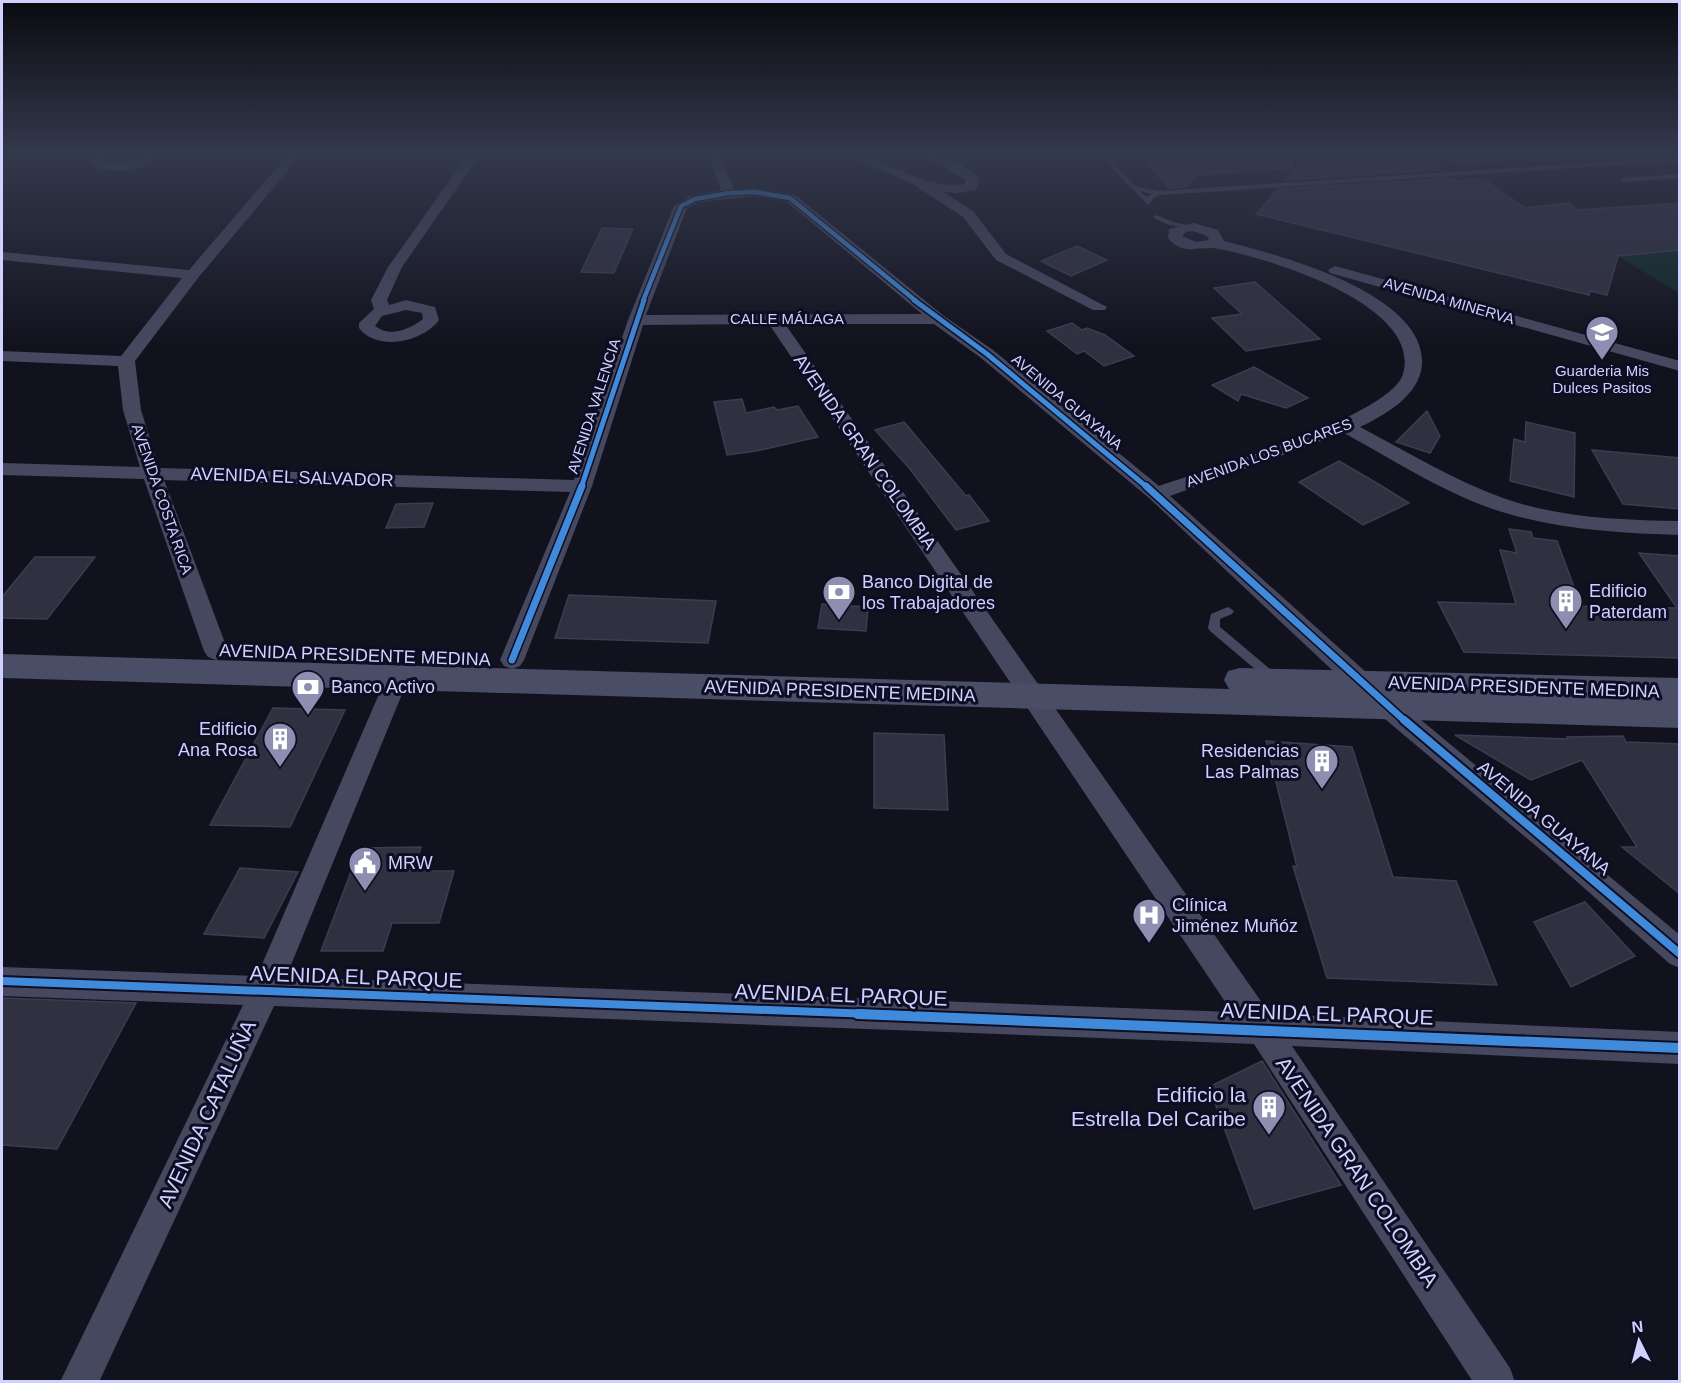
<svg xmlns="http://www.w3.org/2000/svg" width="1681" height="1383" font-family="Arial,sans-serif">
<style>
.green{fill:#0f2927}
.building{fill:#303040;stroke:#3c3c52;stroke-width:1.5}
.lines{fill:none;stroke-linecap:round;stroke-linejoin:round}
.lane{fill:#46485f;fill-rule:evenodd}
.street{fill:#46485f;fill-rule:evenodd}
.secondary{fill:#494d65;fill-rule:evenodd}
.cycleway-far4-casing{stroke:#0d0d23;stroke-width:7}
.cycleway-far3-casing{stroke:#0d0d23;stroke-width:8}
.cycleway-far2-casing{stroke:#0d0d23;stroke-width:10}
.cycleway-far1-casing{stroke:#0d0d23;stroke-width:12}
.cycleway-casing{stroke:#0d0d23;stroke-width:14}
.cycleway-far4{stroke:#408adc;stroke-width:4.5}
.cycleway-far3{stroke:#408adc;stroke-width:5}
.cycleway-far2{stroke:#408adc;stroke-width:7}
.cycleway-far1{stroke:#408adc;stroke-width:8}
.cycleway{stroke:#408adc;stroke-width:10}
.labels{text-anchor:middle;stroke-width:6;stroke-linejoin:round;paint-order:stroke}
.far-street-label{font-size:15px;fill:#cfd1ff;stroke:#0d0d23}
.far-poi-label{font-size:15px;fill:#cfd1ff;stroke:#0d0d23}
.street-label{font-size:18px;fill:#cfd1ff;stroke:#0d0d23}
.poi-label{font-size:18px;fill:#cfd1ff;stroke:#0d0d23;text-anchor:start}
.near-street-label{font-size:21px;fill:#cfd1ff;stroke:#0d0d23}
.near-poi-label{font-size:21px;fill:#cfd1ff;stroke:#0d0d23;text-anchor:end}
</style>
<rect width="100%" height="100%" fill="#12121e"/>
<path class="green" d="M1679,251V293L1618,256Z"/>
<path class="building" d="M1137,152H1292L1293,168L1198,175L1185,187L1169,188Z
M1312,152H1416L1441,170L1286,180Z
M1452,178L1456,181L1483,179L1525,208L1568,203L1578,210L1680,203V250L1618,256L1607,295L1590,291L1589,295L1256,214L1278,189Z
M602,228L633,229L614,273L581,272Z
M1077,246L1107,260L1071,276L1041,261Z
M1255,282L1320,339L1246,351L1212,318L1242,314L1214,288Z
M1072,323L1082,330L1087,328L1105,335L1134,356L1104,366L1084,351L1077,354L1047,331Z
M1254,367L1308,398L1286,408L1241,394L1238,401L1212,385Z
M742,399L746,413L774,407L777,410L798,406L818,437L756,451L727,455L714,402Z
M1427,411L1440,436L1430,453L1396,442Z
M904,422L966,496L969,495L989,521L956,530L910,469L875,430Z
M1526,422L1575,433L1574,497L1510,481L1514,439L1525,442Z
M1592,450L1680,458V509L1623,504Z
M1339,461L1380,485L1409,503L1363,525L1299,482Z
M433,503L424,527L386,528L396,504Z
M1509,529L1531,532L1533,538L1557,541L1581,606L1677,608L1639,553L1680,556V658L1464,652L1438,602L1516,604L1500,550L1517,553Z
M35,557H95L47,619L2,618V597Z
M569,595L622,597L716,601L708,643L555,638Z
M822,604L868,607L866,631L818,628Z
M273,708L345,710L290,827L210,825Z
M874,733L944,735L948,810L874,808Z
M1455,735L1568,739L1567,737L1623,736L1626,742L1680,744V894L1622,847H1637L1582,760L1531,780Z
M1266,741L1352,747L1393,877L1456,881L1497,985L1327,978L1293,866L1297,867Z
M421,847L413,871H454L439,923H392L383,951H321L360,848Z
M240,868L298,872L264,938L204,934Z
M1585,902L1635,956L1571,987L1534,922Z
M2,998L136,1003L57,1149L2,1145Z
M1262,1061L1341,1185L1254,1209L1209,1087Z"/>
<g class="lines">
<path class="lane" d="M1102,152H1108L1118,168L1135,186L1158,191L1680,157V161L1159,195L1153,198L1150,204L1148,205L1114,170ZM1140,191L1152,194L1146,197Z
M1434,152C1444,152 1453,158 1463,160L1574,152H1605L1463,164L1448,160Z
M1680,174V178L1623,182L1620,180L1623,178Z
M1156,215L1173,222L1198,227L1194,229L1169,225L1154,218L1153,217Z
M1228,607L1234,611L1232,614L1220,619V627L1277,675L1279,678L1277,681H1269L1210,631L1208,628L1211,614Z"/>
<path class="street" d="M96,152H110L101,161C129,167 139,152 162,152C145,173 115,173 92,167L88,161Z
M290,152H303L198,278L135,361L141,410L159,468L574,480L628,320L674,206L690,196L721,190L707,152H719L734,189L755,188L795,195L944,316L993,350L1159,486C1205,470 1390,417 1403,374C1423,304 1267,258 1219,249C1201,245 1183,257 1168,238L1169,229L1194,223L1218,230L1224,241C1276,254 1427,293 1422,365C1419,396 1385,415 1360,427C1406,451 1453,480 1503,498C1559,518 1621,520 1680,521V535C1616,533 1551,529 1490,508C1439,490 1392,459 1344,433L1170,496L1397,700L1680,935V968L1670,964L1548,856L1379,714L1149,498L981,358L934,324H785L1270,1014L1680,1032V1064L1292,1046L1510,1368L1515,1382H1473L1254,1044L274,1006L99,1382H60L243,1005L2,996V967L257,976L389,671L397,668L405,671L409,677L286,977L1232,1012L769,324L643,325L592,486L524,660L520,666L512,669L504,666L500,660L570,492L164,480L228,651L224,657L216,660L208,657L204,651L144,479L2,475V463L140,467L123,410L118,366L2,361V351L121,356L182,278L2,260V252L189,270ZM755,196L786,201L922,314L646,315L687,208L699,202ZM1193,231L1207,236L1209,240L1196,242L1182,236L1186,232Z
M470,152H482L402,267L387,300L389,305L406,300L435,307L439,320C423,342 377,352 359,328V323L374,309L371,300L388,267ZM406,310L422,313L423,319C410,329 390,338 375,326L382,316Z
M839,152C882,152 920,191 965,184V179L914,152C934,152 966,162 979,179L976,190L958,193L943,192L973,211L1006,254L1107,307L1105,310H1093L996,260L963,217L913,184Z
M1335,266L1680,361V371L1330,273L1328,270Z"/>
<path class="secondary" d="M2,654L1229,689L1224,680L1228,671L1240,668L1680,678V728L2,678Z"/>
<g class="cycleway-far4-casing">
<path id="cycleway-far4" d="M643,301L681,206L695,199L729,193L755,192L790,198L916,301"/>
</g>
<g class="cycleway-far3-casing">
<path id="cycleway-far3" d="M914,300L987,354L1148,488
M581,488L644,300"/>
</g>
<g class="cycleway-far2-casing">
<path id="cycleway-far2" d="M1146,486L1405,721
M512,660L582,486"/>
</g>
<g class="cycleway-far1-casing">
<path id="cycleway-far1" d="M1404,720L1680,954
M2,981L897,1015"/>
</g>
<g class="cycleway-casing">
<path id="cycleway" d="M858,1014L1680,1048"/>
</g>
<use href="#cycleway-far4" class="cycleway-far4"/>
<use href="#cycleway-far3" class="cycleway-far3"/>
<use href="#cycleway-far2" class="cycleway-far2"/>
<use href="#cycleway-far1" class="cycleway-far1"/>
<use href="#cycleway" class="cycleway"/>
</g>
<linearGradient id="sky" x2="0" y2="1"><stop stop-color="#0a0a10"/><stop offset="0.44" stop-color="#33394c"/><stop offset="1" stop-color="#33394c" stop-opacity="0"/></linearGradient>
<rect width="1681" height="346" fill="url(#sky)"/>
<defs>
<g id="school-pin" transform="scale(1.725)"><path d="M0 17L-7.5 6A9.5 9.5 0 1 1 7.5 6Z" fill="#8d8eb0" stroke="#0d0d23"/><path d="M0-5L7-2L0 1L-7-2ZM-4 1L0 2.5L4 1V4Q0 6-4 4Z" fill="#fff"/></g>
<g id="bank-pin" transform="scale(1.725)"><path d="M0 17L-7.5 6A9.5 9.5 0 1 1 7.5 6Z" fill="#8d8eb0" stroke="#0d0d23"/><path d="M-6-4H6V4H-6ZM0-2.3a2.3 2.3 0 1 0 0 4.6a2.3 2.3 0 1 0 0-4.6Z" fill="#fff"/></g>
<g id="building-pin" transform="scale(1.725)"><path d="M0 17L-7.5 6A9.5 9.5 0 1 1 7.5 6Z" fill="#8d8eb0" stroke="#0d0d23"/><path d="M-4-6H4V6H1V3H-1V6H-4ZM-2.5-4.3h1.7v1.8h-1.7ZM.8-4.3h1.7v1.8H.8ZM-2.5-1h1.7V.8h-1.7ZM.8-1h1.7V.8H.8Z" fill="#fff"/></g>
<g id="civic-pin" transform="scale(1.725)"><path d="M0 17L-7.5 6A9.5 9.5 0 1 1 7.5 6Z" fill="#8d8eb0" stroke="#0d0d23"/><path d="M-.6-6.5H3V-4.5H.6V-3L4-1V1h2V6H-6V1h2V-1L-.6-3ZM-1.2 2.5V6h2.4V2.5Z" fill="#fff"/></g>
<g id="hospital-pin" transform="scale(1.725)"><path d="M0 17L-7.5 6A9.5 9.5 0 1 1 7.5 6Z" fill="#8d8eb0" stroke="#0d0d23"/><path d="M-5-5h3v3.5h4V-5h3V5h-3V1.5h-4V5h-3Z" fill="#fff"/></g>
</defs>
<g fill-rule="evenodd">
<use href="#school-pin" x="1602" y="332"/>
<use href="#bank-pin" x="839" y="592"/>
<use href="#building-pin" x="1566" y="601"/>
<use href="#bank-pin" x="308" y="687"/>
<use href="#building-pin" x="280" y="739"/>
<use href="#building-pin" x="1322" y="761"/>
<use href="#civic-pin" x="365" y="863"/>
<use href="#hospital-pin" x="1149" y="915"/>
<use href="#building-pin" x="1269" y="1107"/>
</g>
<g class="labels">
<g class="far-street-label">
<text transform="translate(1449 301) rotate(16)" y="5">AVENIDA MINERVA</text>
<text x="787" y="324">CALLE MÁLAGA</text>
<text transform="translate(1067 402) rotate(40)" y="5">AVENIDA GUAYANA</text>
<text transform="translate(594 406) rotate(-72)" y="5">AVENIDA VALENCIA</text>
<text transform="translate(1269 453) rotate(-20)" y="5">AVENIDA LOS BUCARES</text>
<text transform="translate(162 499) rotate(71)" y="5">AVENIDA COSTA RICA</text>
</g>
<g class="far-poi-label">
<text x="1602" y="376">Guarderia Mis<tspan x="1602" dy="17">Dulces Pasitos</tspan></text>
</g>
<g class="street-label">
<text transform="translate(865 452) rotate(55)" y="6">AVENIDA GRAN COLOMBIA</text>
<text transform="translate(292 477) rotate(2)" y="6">AVENIDA EL SALVADOR</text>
<text transform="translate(355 655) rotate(2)" y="6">AVENIDA PRESIDENTE MEDINA</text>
<text transform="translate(1524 687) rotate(2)" y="6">AVENIDA PRESIDENTE MEDINA</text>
<text transform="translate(840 691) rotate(2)" y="6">AVENIDA PRESIDENTE MEDINA</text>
<text transform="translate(1544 818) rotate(40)" y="6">AVENIDA GUAYANA</text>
</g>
<g class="poi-label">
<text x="862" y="588">Banco Digital de<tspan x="862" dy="21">los Trabajadores</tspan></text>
<text x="1589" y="597">Edificio<tspan x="1589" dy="21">Paterdam</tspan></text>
<text x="331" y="693">Banco Activo</text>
<text x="257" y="735" text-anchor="end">Edificio<tspan x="257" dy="21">Ana Rosa</tspan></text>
<text x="1299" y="757" text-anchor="end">Residencias<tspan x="1299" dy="21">Las Palmas</tspan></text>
<text x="388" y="869">MRW</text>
<text x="1172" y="911">Clínica<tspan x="1172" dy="21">Jiménez Muñóz</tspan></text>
</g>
<g class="near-street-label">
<text transform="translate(356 977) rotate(2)" y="7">AVENIDA EL PARQUE</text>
<text transform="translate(841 995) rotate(2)" y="7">AVENIDA EL PARQUE</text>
<text transform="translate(1327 1014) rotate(2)" y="7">AVENIDA EL PARQUE</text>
<text transform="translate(207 1114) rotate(-65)" y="7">AVENIDA CATALUÑA</text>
<text transform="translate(1357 1172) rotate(56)" y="7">AVENIDA GRAN COLOMBIA</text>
</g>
<g class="near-poi-label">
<text x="1246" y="1102">Edificio la<tspan x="1246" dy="24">Estrella Del Caribe</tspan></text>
</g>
</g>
<rect width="1681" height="1383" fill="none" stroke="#cfd1ff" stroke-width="6"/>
<g transform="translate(1639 1341) rotate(354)" stroke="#0d0d23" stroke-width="4.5" paint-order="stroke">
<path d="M0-4.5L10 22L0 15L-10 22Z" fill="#cfd1ff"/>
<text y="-9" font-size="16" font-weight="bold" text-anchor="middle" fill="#cfd1ff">N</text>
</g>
</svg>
